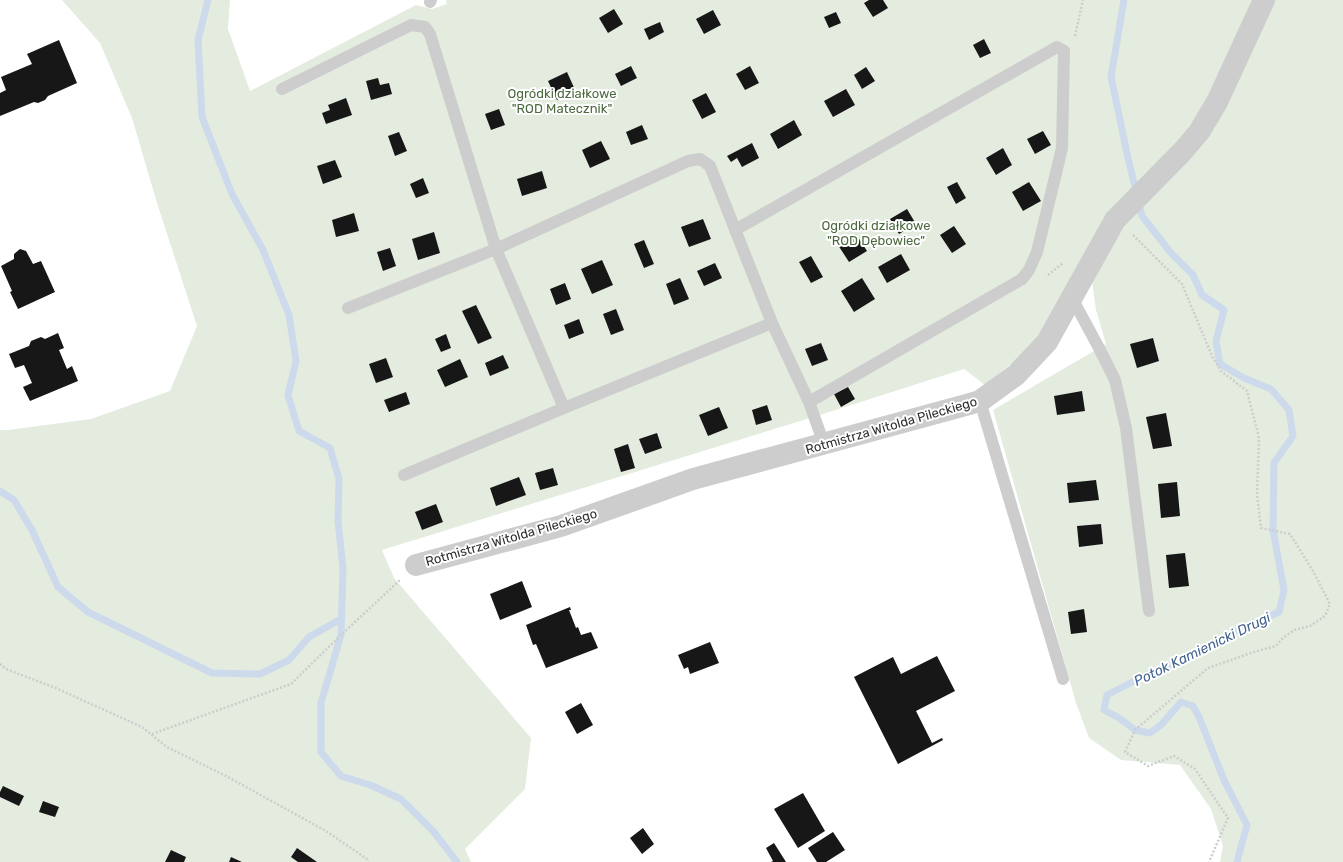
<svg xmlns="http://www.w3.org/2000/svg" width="1343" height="862" font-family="Rubik,sans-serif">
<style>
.green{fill:#e4ecdf}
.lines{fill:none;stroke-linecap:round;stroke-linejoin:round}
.stream{stroke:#ccdaeb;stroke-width:7}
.building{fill:#171717}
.path{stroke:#cdcdcd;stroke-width:2.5;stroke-dasharray:2 2;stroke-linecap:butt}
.service{stroke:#cdcdcd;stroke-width:12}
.minor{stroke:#cdcdcd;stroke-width:22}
.labels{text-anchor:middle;stroke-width:4;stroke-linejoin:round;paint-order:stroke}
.park-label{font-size:13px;fill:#4c6a3f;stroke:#fff}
.street-label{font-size:13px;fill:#303030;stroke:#fff}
.water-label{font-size:14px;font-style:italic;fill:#42638f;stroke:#fff}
</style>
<rect width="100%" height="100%" fill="#fff"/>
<path class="green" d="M62,0H230L228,29L250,91L416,5L432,9L447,4L446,0H1254L1212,94L1037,343L985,385L964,369L823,414L382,550L394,578L531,738L525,789L465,849L471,862H0V430H8L91,419L170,391L197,326L157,203L132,118L100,43Z
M1272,0H1343V862H1220L1223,846L1211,809L1180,765L1121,760L1089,738L1076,703L993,410L1106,344L1096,310L1092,280L1120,226L1200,147Z"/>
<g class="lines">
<path class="stream" d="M208,0L198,40L202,117L232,194L263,250L289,315L296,361L288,395L299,431L330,448L339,479L338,521L343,569L341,635L321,703V752L341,776L370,785L401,799L433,831L457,862
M1124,0L1111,77L1128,158L1142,216L1171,253L1193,275L1202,295L1224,310L1216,341L1220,364L1244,378L1271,389L1289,410L1293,436L1274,463L1273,530L1284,590L1279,612L1238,630L1203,651L1142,677L1107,695L1104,710L1119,718L1135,730L1150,733L1161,725L1181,702L1193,706L1199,717L1224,780L1247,825L1237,862
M0,491L14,500L32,530L58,587L88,612L212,673L260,674L289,660L309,637L341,619"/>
</g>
<path class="building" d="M869,0H883L888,8L873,17L864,3Z
M614,9L623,24L608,33L599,18Z
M713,10L721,25L704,34L696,19Z
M836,12L841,23L829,28L824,17Z
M660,22L664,32L649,40L644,29Z
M984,39L991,53L980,58L973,45Z
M59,40L77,83L48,96L45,100L38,103L34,102L0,116V93L6,90L1,77L32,64L27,54Z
M631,66L637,78L621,86L615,74Z
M750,66L759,83L745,90L736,74Z
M866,67L875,81L862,89L854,75Z
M567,72L576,92L557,100L548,81Z
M378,78L380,85L389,83L392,94L371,100L366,81Z
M846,89L855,105L833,117L824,101Z
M706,93L716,112L702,119L692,100Z
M346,98L352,115L326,124L322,113L330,110L328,105Z
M499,109L505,125L491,130L485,114Z
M794,120L802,135L778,149L770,134Z
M642,125L648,139L631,145L626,132Z
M1043,131L1051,145L1035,154L1027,139Z
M399,132L407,151L395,156L388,136Z
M601,141L610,159L590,168L582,150Z
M752,143L759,158L742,167L737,158L731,162L727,156Z
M1003,148L1012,165L996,175L986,158Z
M335,160L342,177L323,184L317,166Z
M542,171L547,188L522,196L517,179Z
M423,178L429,193L416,198L410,184Z
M957,182L966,198L956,204L947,187Z
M1029,182L1041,201L1023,211L1012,192Z
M907,209L916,224L899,234L890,219Z
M354,213L359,231L336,237L332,220Z
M703,219L711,239L689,247L681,227Z
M954,226L966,244L952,253L940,235Z
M434,232L440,253L418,260L412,239Z
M856,234L867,251L849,262L838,245Z
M644,240L654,264L644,268L634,244Z
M390,248L396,266L383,271L377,252Z
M20,249L26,251L33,264L41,261L55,292L18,309L10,292L12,291L1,266L14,259V254Z
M901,254L910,270L887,283L878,267Z
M811,256L823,277L811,283L799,262Z
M602,260L613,285L592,294L581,269Z
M715,263L722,278L704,286L697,271Z
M680,278L689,299L674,305L666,284Z
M862,278L875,299L854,312L841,291Z
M565,283L571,299L556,305L550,289Z
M476,305L492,338L478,344L462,311Z
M616,309L624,330L611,335L603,314Z
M579,319L584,333L569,339L564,325Z
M58,333L64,348L59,350L67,369L72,366L78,381L30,401L23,387L32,383L24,365L15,368L9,354L29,346L31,341L41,337L45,339Z
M446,334L451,348L441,352L435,339Z
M1153,338L1159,361L1137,368L1130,344Z
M821,343L828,360L812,366L805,349Z
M503,355L509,368L490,376L485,363Z
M386,358L393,377L376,383L369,364Z
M460,359L468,377L445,387L437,370Z
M848,387L855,399L841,407L834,394Z
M1082,391L1085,411L1057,415L1054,396Z
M406,392L410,404L389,412L384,400Z
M767,405L772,420L756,425L752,410Z
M719,407L728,428L708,436L699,415Z
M1166,413L1172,446L1153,449L1146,417Z
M657,433L662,448L645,454L639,439Z
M628,444L635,468L621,472L614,449Z
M553,468L558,485L540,490L535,473Z
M519,477L526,495L496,506L490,488Z
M1096,480L1099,500L1069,503L1067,483Z
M1177,482L1180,516L1161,518L1158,484Z
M436,504L443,522L422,530L415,512Z
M1101,524L1103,544L1079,547L1077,526Z
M1185,553L1189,586L1169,588L1166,555Z
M522,581L532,607L500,620L490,594Z
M570,607L571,610H569L576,628L578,627L581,635L591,632L598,648L546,668L536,644L533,645L526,625Z
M1084,609L1087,632L1071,634L1068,612Z
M710,642L719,663L690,674L688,667L684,669L678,655Z
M937,656L955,691L916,711L932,743L942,738L943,740L898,764L854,677L893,657L901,674Z
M581,703L593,725L577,734L565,712Z
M3,786L24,796L19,806L0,797V792Z
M803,793L825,831L798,848L774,809Z
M43,801L59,807L55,817L39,812Z
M643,828L654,844L642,854L630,838Z
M833,832L845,850L826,862H817L808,848Z
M774,843L786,862H771L773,861L766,848Z
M297,848L317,862H298L291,857Z
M171,850L186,857L184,862H165Z
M231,857L242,862H229Z"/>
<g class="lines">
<path class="path" d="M1075,36L1083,0
M1133,235L1182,284L1212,356L1221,371L1247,391L1259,438L1257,495L1261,528L1290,534L1313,571L1330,604L1325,616L1310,626L1294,630L1283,638L1276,646L1254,652L1208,668L1135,730L1125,752L1148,766L1174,756L1195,769L1228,818L1209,862
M1048,275L1063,263
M0,664L6,669L58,689L142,727L167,747L226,776L326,831L367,859L368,862
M152,734L291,684L341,635L400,580"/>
<path class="service" d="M430,2L431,0
M282,89L411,25L425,27L430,34L496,249L348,308
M735,230L1057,47L1064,51L1062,148L1037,252L1029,270L1022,279L809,402
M1072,298L1099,348L1115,380L1126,428L1149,611
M772,323L564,408L496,249L688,161L700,159L710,166L772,323L809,402L824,444
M980,401L1063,679
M404,475L564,408"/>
<path class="minor" d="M416,565L561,526L693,479L966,405L980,401L1016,375L1047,342L1115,220L1182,152L1199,132L1217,102L1264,0"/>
</g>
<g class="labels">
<g class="park-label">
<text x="562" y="98">Ogródki działkowe<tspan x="562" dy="15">"ROD Matecznik"</tspan></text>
<text x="876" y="230">Ogródki działkowe<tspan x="876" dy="15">"ROD Dębowiec"</tspan></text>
</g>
<g class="street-label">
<text transform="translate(891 425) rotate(-16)" y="5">Rotmistrza Witolda Pileckiego</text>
<text transform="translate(511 537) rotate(-16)" y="5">Rotmistrza Witolda Pileckiego</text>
</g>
<g class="water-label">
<text transform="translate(1202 649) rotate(-26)" y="5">Potok Kamienicki Drugi</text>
</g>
</g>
</svg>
